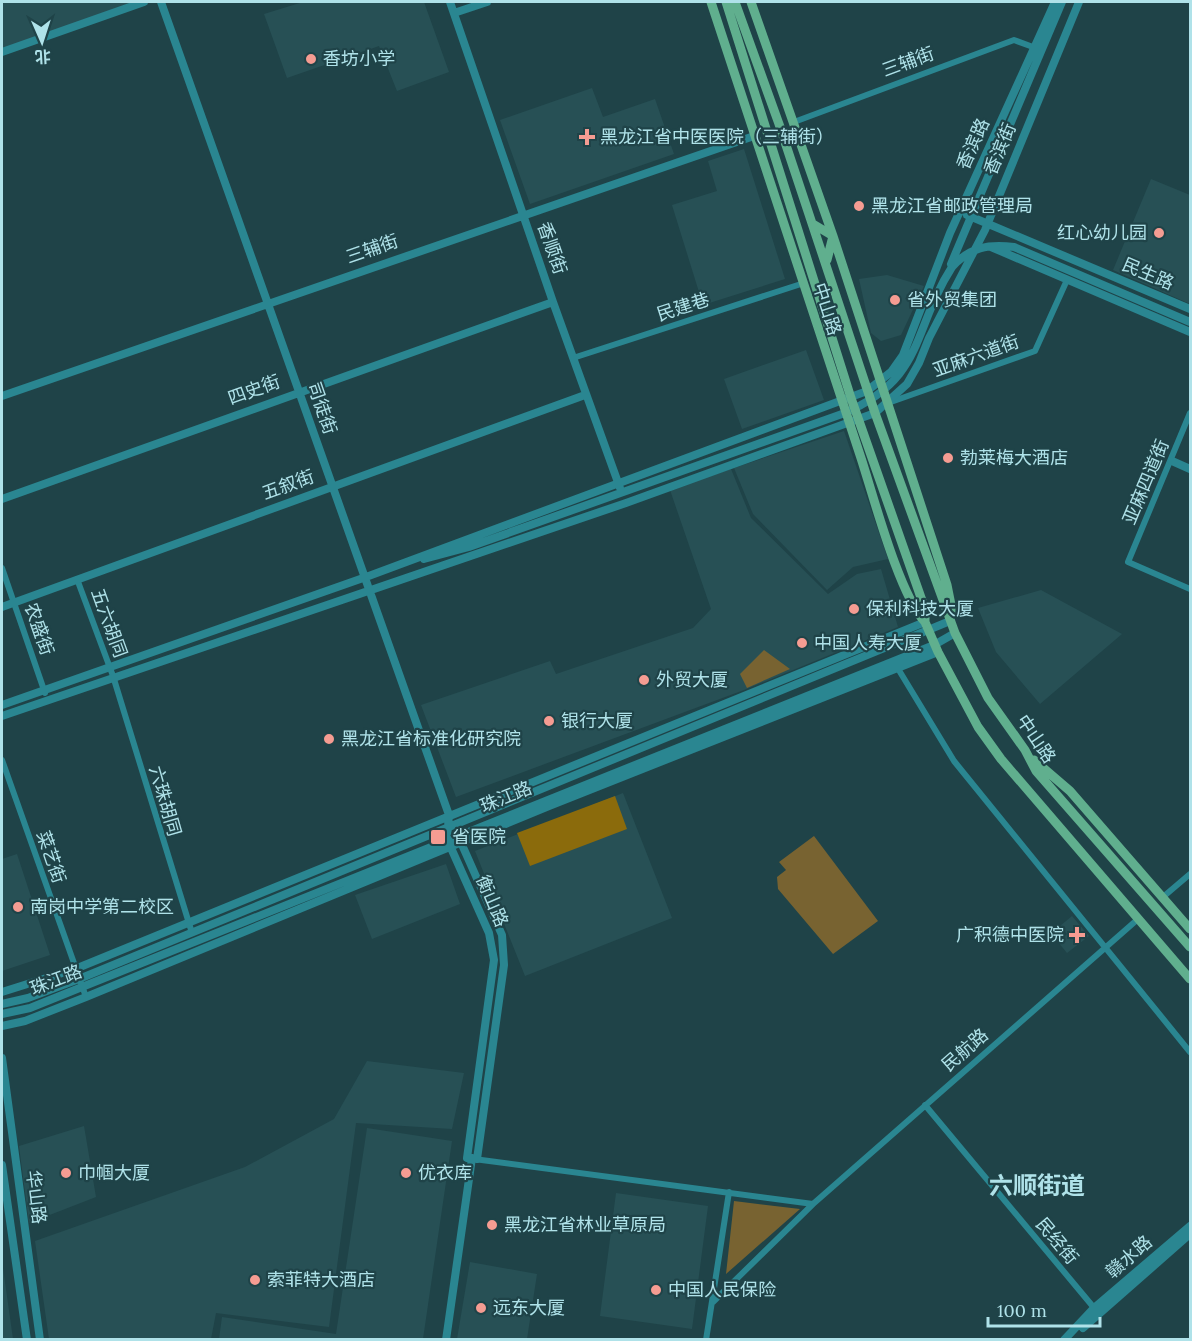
<svg xmlns="http://www.w3.org/2000/svg" width="1192" height="1341" font-family="Lora,'Noto Sans SC',serif">
<style>
.built{fill:#275055}
.green{fill:#786331}
.forest{fill:#8b6b0c}
.lines{fill:none;stroke-linecap:round;stroke-linejoin:round}
.street{stroke:#2a8691;stroke-width:6}
.secondary{stroke:#2a8691;stroke-width:8}
.primary{stroke:#60af8e;stroke-width:9}
.poi-dot{fill:#f59c92;stroke:#1f4348;stroke-width:2}
.labels{text-anchor:middle;stroke-width:4.5;stroke-linejoin:round;paint-order:stroke}
.poi-label{font-size:18px;fill:#afe2e9;stroke:#1f4348;text-anchor:start}
.street-label{font-size:18px;fill:#afe2e9;stroke:#1f4348}
.district-label{font-size:24px;font-weight:bold;fill:#afe2e9;stroke:#1f4348}
</style>
<rect width="100%" height="100%" fill="#1f4348"/>
<path class="built" d="M2,2H130L132,6L2,52Z
M303,2H424L449,72L397,91L379,46L287,78L264,14Z
M592,88L603,117L655,99L674,154L530,204L500,120Z
M744,149L785,279L703,305L672,205L717,191L708,161Z
M1151,179L1190,195V304L1113,270Z
M887,275L924,286L901,335L881,341L871,333L859,279Z
M806,350L824,400L742,429L724,379Z
M844,431L888,559L853,567L827,590L753,514L734,468Z
M731,469L751,518L828,594L857,574L881,569L898,627L744,690L456,797L421,705L550,661L556,674L693,628L711,609L670,490Z
M1041,590L1122,634L1040,704L996,652L978,608Z
M623,793L672,918L525,976L475,851Z
M17,854L50,955L2,971V859Z
M446,864L460,904L372,939L355,895Z
M1072,916L1089,936L1067,953L1058,942L1067,934L1060,926Z
M367,1061L464,1073L452,1129L356,1123L329,1327L216,1313L211,1339H49L35,1241L245,1167L334,1119Z
M84,1126L96,1197L29,1223L19,1146Z
M367,1128L452,1141L423,1339H219L222,1317L336,1334Z
M616,1193L708,1206L692,1329L600,1316Z
M2,1261L13,1339H2Z
M470,1262L537,1274L527,1339H457Z"/>
<path class="green" d="M764,650L790,669L747,688L740,674Z
M814,836L878,921L833,954L778,889L777,877L786,870L779,862Z
M734,1201L800,1209L726,1274Z"/>
<path class="forest" d="M615,796L627,829L530,866L517,833Z"/>
<g class="lines">
<path class="street" d="M794,122L1014,40L1033,47
M573,358L801,284
M888,403L1035,351L1067,280
M1190,413L1128,562L1190,589
M2,568L45,693
M77,579L113,676L192,933
M897,667L954,761L1190,1052
M2,760L86,997
M1163,897L1190,874
M925,1105L1095,1309
M474,1159L813,1204L1138,919
M713,1302L813,1204
M706,1340L729,1192"/>
<path class="secondary" d="M161,2L449,815L447,839L489,933L494,960L467,1158
M450,2L553,302L620,488
M454,13L487,2
M2,52L144,2
M967,215L1190,309
M991,247L1190,332
M951,264L1062,2
M2,396L754,136
M1172,461L1190,469
M2,499L553,302
M424,559L469,547L842,414C926,379 911,331 952,267C970,247 988,244 1014,247L1190,322
M2,607L585,395
M2,705L366,577L867,391L891,372L903,355L950,233L1055,2
M2,716L626,503L875,413L907,384L919,363L929,338L985,230L1079,2
M459,838L502,935L504,965L477,1159
M2,992L75,969L925,622
M2,1004L28,998L79,979L950,621
M2,1014L30,1008L82,987L934,645L955,633
M2,1026L25,1021L86,997L549,806L938,652
M2,1058L40,1340
M2,1165L27,1340
M1083,1328L1190,1234
M446,1340L472,1158
M1064,1340L1094,1308L1190,1226"/>
<path class="primary" d="M711,2C762,153 810,306 861,458C874,498 899,594 925,622
M726,2L851,398L925,609V622L938,652L978,727L1001,759L1190,979
M735,2L779,124L875,413L955,633L988,698L1025,750L1036,771L1190,947
M751,2L833,236L947,585L951,605V616
M813,224L833,236L827,260
M1034,760L1070,791L1190,929"/>
</g>
<g class="poi-dot">
<circle cx="311" cy="59" r="6"/>
<path d="M584 128h6v6h6v6h-6v6h-6v-6h-6v-6h6z"/>
<circle cx="859" cy="206" r="6"/>
<circle cx="1159" cy="233" r="6"/>
<circle cx="895" cy="300" r="6"/>
<circle cx="948" cy="458" r="6"/>
<circle cx="854" cy="609" r="6"/>
<circle cx="802" cy="643" r="6"/>
<circle cx="644" cy="680" r="6"/>
<circle cx="549" cy="721" r="6"/>
<circle cx="329" cy="739" r="6"/>
<rect x="430" y="829" width="16" height="16" rx="3"/>
<circle cx="18" cy="907" r="6"/>
<path d="M1074 926h6v6h6v6h-6v6h-6v-6h-6v-6h6z"/>
<circle cx="66" cy="1173" r="6"/>
<circle cx="406" cy="1173" r="6"/>
<circle cx="492" cy="1225" r="6"/>
<circle cx="255" cy="1280" r="6"/>
<circle cx="656" cy="1290" r="6"/>
<circle cx="481" cy="1308" r="6"/>
</g>
<g class="labels">
<g class="poi-label">
<text x="323" y="65">香坊小学</text>
<text x="600" y="143">黑龙江省中医医院（三辅街）</text>
<text x="871" y="212">黑龙江省邮政管理局</text>
<text x="1147" y="239" text-anchor="end">红心幼儿园</text>
<text x="907" y="306">省外贸集团</text>
<text x="960" y="464">勃莱梅大酒店</text>
<text x="866" y="615">保利科技大厦</text>
<text x="814" y="649">中国人寿大厦</text>
<text x="656" y="686">外贸大厦</text>
<text x="561" y="727">银行大厦</text>
<text x="341" y="745">黑龙江省标准化研究院</text>
<text x="452" y="843">省医院</text>
<text x="30" y="913">南岗中学第二校区</text>
<text x="1064" y="941" text-anchor="end">广积德中医院</text>
<text x="78" y="1179">巾帼大厦</text>
<text x="418" y="1179">优衣库</text>
<text x="504" y="1231">黑龙江省林业草原局</text>
<text x="267" y="1286">索菲特大酒店</text>
<text x="668" y="1296">中国人民保险</text>
<text x="493" y="1314">远东大厦</text>
</g>
<g class="street-label">
<text transform="translate(908 62) rotate(-20)" y="6">三辅街</text>
<text transform="translate(973 144) rotate(-66)" y="6">香滨路</text>
<text transform="translate(1000 149) rotate(-67)" y="6">香滨街</text>
<text transform="translate(552 248) rotate(71)" y="6">香顺街</text>
<text transform="translate(372 249) rotate(-19)" y="6">三辅街</text>
<text transform="translate(1148 274) rotate(23)" y="6">民生路</text>
<text transform="translate(683 307) rotate(-18)" y="6">民建巷</text>
<text transform="translate(827 309) rotate(72)" y="6">中山路</text>
<text transform="translate(976 356) rotate(-20)" y="6">亚麻六道街</text>
<text transform="translate(254 390) rotate(-20)" y="6">四史街</text>
<text transform="translate(322 408) rotate(71)" y="6">司徒街</text>
<text transform="translate(1146 482) rotate(-67)" y="6">亚麻四道街</text>
<text transform="translate(288 485) rotate(-20)" y="6">五叙街</text>
<text transform="translate(109 623) rotate(70)" y="6">五六胡同</text>
<text transform="translate(39 629) rotate(71)" y="6">农盛街</text>
<text transform="translate(1036 739) rotate(56)" y="6">中山路</text>
<text transform="translate(506 797) rotate(-22)" y="6">珠江路</text>
<text transform="translate(165 801) rotate(74)" y="6">六珠胡同</text>
<text transform="translate(51 857) rotate(71)" y="6">菜艺街</text>
<text transform="translate(492 901) rotate(67)" y="6">衡山路</text>
<text transform="translate(56 980) rotate(-21)" y="6">珠江路</text>
<text transform="translate(965 1050) rotate(-41)" y="6">民航路</text>
<text transform="translate(36 1197) rotate(83)" y="6">华山路</text>
<text transform="translate(1057 1241) rotate(50)" y="6">民经街</text>
<text transform="translate(1129 1257) rotate(-41)" y="6">赣水路</text>
</g>
<g class="district-label">
<text x="1037" y="1194">六顺街道</text>
</g>
</g>
<rect width="1192" height="1341" fill="none" stroke="#afe2e9" stroke-width="6"/>
<g transform="translate(42 42) rotate(177)" stroke="#1f4348" stroke-width="4.5" paint-order="stroke">
<path d="M0-4.5L10 22L0 15L-10 22Z" fill="#afe2e9"/>
<text y="-9" font-size="16" font-weight="bold" text-anchor="middle" fill="#afe2e9">北</text>
</g>
<path d="M988 1317v9h112v-9" fill="none" stroke="#afe2e9" stroke-width="3"/>
<text x="997" y="1317" font-size="18" fill="#afe2e9" stroke="#1f4348" stroke-width="4.5" paint-order="stroke">100 m</text>
</svg>
